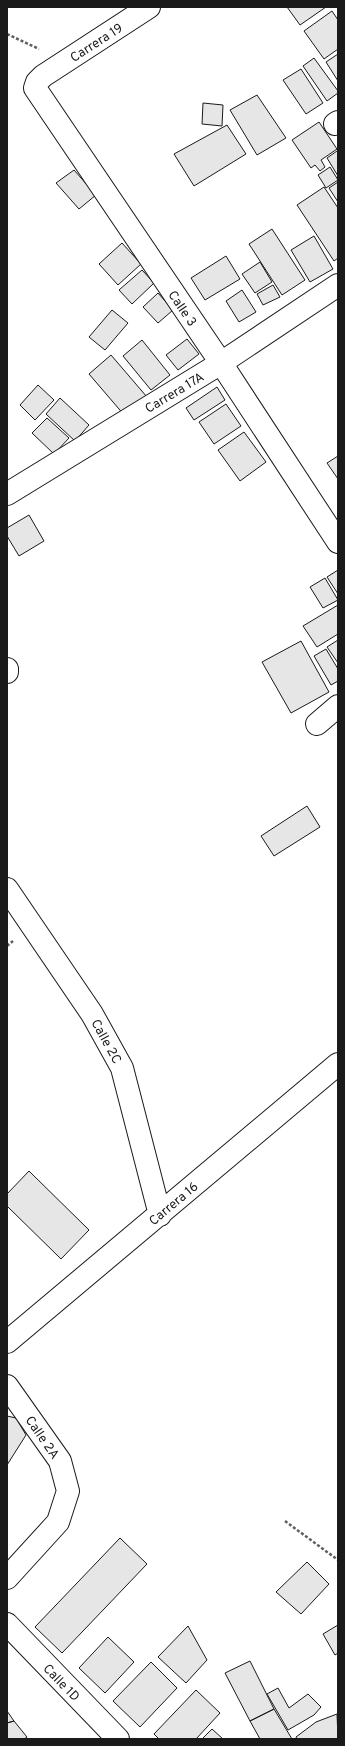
<svg xmlns="http://www.w3.org/2000/svg" width="345" height="1746" font-family="Overpass,sans-serif">
<style>
.building{fill:#e6e6e6;stroke:#1a1a1a}
.lines{fill:none;stroke-linecap:round;stroke-linejoin:round}
.minor-casing{stroke:#1a1a1a;stroke-width:24}
.path{stroke:#5f5f5f;stroke-width:2.5;stroke-dasharray:3 2;stroke-linecap:butt}
.minor{stroke:#fff;stroke-width:22}
.labels{text-anchor:middle;stroke-width:3;stroke-linejoin:round;paint-order:stroke}
.street-label{font-size:13px;fill:#1a1a1a;stroke:#fff}
</style>
<rect width="100%" height="100%" fill="#fff"/>
<path class="building" d="M287,7H326L300,25Z
M332,11L338,20V49L324,59L304,31Z
M338,54V81L326,62Z
M314,58L338,91V93L327,101L303,66Z
M301,69L323,103L306,114L283,80Z
M257,95L286,138L257,155L230,110Z
M203,103L223,105L222,126L202,124Z
M319,122L337,149L321,160L325,167L320,171L315,165L311,168L292,140Z
M227,125L246,154L194,186L174,154Z
M337,151L338,152V176L327,158Z
M330,167L338,180L326,188L318,175Z
M74,170L96,195L79,209L56,183Z
M338,182V202L329,188Z
M324,187L338,208V258L334,261L297,205Z
M272,229L305,280L282,295L249,244Z
M314,236L333,269L310,282L291,250Z
M122,243L141,264L118,285L99,264Z
M226,256L240,279L205,300L191,278Z
M260,262L272,282L255,293L242,274Z
M142,270L154,283L132,304L119,290Z
M273,285L280,297L263,305L257,294Z
M242,290L256,312L239,322L226,301Z
M158,293L173,310L158,323L143,307Z
M112,310L128,323L105,350L89,337Z
M187,339L199,354L178,370L166,355Z
M142,340L170,375L151,390L123,356Z
M111,355L147,397L125,416L89,374Z
M38,385L54,400L35,420L20,405Z
M217,387L225,400L194,420L186,408Z
M60,398L89,425L75,441L46,414Z
M226,404L241,426L214,444L199,422Z
M47,418L69,438L54,454L32,433Z
M244,432L266,462L240,481L218,450Z
M338,456V479L327,463Z
M29,515L44,541L19,556L7,536V528Z
M338,570V594L327,577Z
M325,578L338,600L323,608L310,587Z
M338,605V634L317,647L303,626Z
M338,640V663L327,647Z
M301,641L329,692L291,713L262,662Z
M326,649L338,669V681L331,685L314,656Z
M307,806L320,827L274,856L261,836Z
M29,1171L89,1230L61,1259L7,1206V1194Z
M7,1416L16,1418L26,1435L7,1465Z
M120,1538L147,1564L62,1653L35,1627Z
M307,1562L329,1584L301,1614L276,1592Z
M338,1625V1653L335,1655L323,1634Z
M188,1626L207,1660L186,1683L158,1657Z
M108,1637L134,1662L105,1693L79,1668Z
M250,1661L274,1709L250,1721L225,1673Z
M151,1662L177,1688L140,1727L113,1701Z
M278,1688L289,1708L308,1694L321,1707L314,1715L288,1730L267,1694Z
M196,1690L220,1713L196,1739H159L154,1734Z
M274,1709L292,1739H260L250,1721Z
M7,1711L14,1721L7,1723Z
M337,1714L338,1739H297L296,1737L316,1722Z
M14,1721L27,1737L24,1739H7V1723Z
M212,1729L223,1739H202Z"/>
<g class="lines">
<g class="minor-casing">
<path id="minor" d="M149,7L43,76L37,82L35,88L221,363L338,542
M335,124L338,122
M7,494L221,363L338,285
M7,669V672
M317,724L338,706
M7,889L92,1014L122,1068L160,1215
M7,1342L338,1064
M7,1386L60,1461L68,1491L58,1522L7,1578
M7,1624L118,1739"/>
</g>
<path class="path" d="M7,34L39,49
M7,946L13,941
M285,1521L338,1560"/>
<use href="#minor" class="minor"/>
</g>
<g class="labels">
<g class="street-label">
<text transform="translate(96 42) rotate(-33)" y="5">Carrera 19</text>
<text transform="translate(183 308) rotate(56)" y="5">Calle 3</text>
<text transform="translate(174 392) rotate(-31)" y="5">Carrera 17A</text>
<text transform="translate(107 1041) rotate(61)" y="5">Calle 2C</text>
<text transform="translate(173 1203) rotate(-40)" y="5">Carrera 16</text>
<text transform="translate(43 1437) rotate(55)" y="5">Calle 2A</text>
<text transform="translate(62 1682) rotate(46)" y="5">Calle 1D</text>
</g>
</g>
<rect width="345" height="1746" fill="none" stroke="#1a1a1a" stroke-width="16"/>
</svg>
